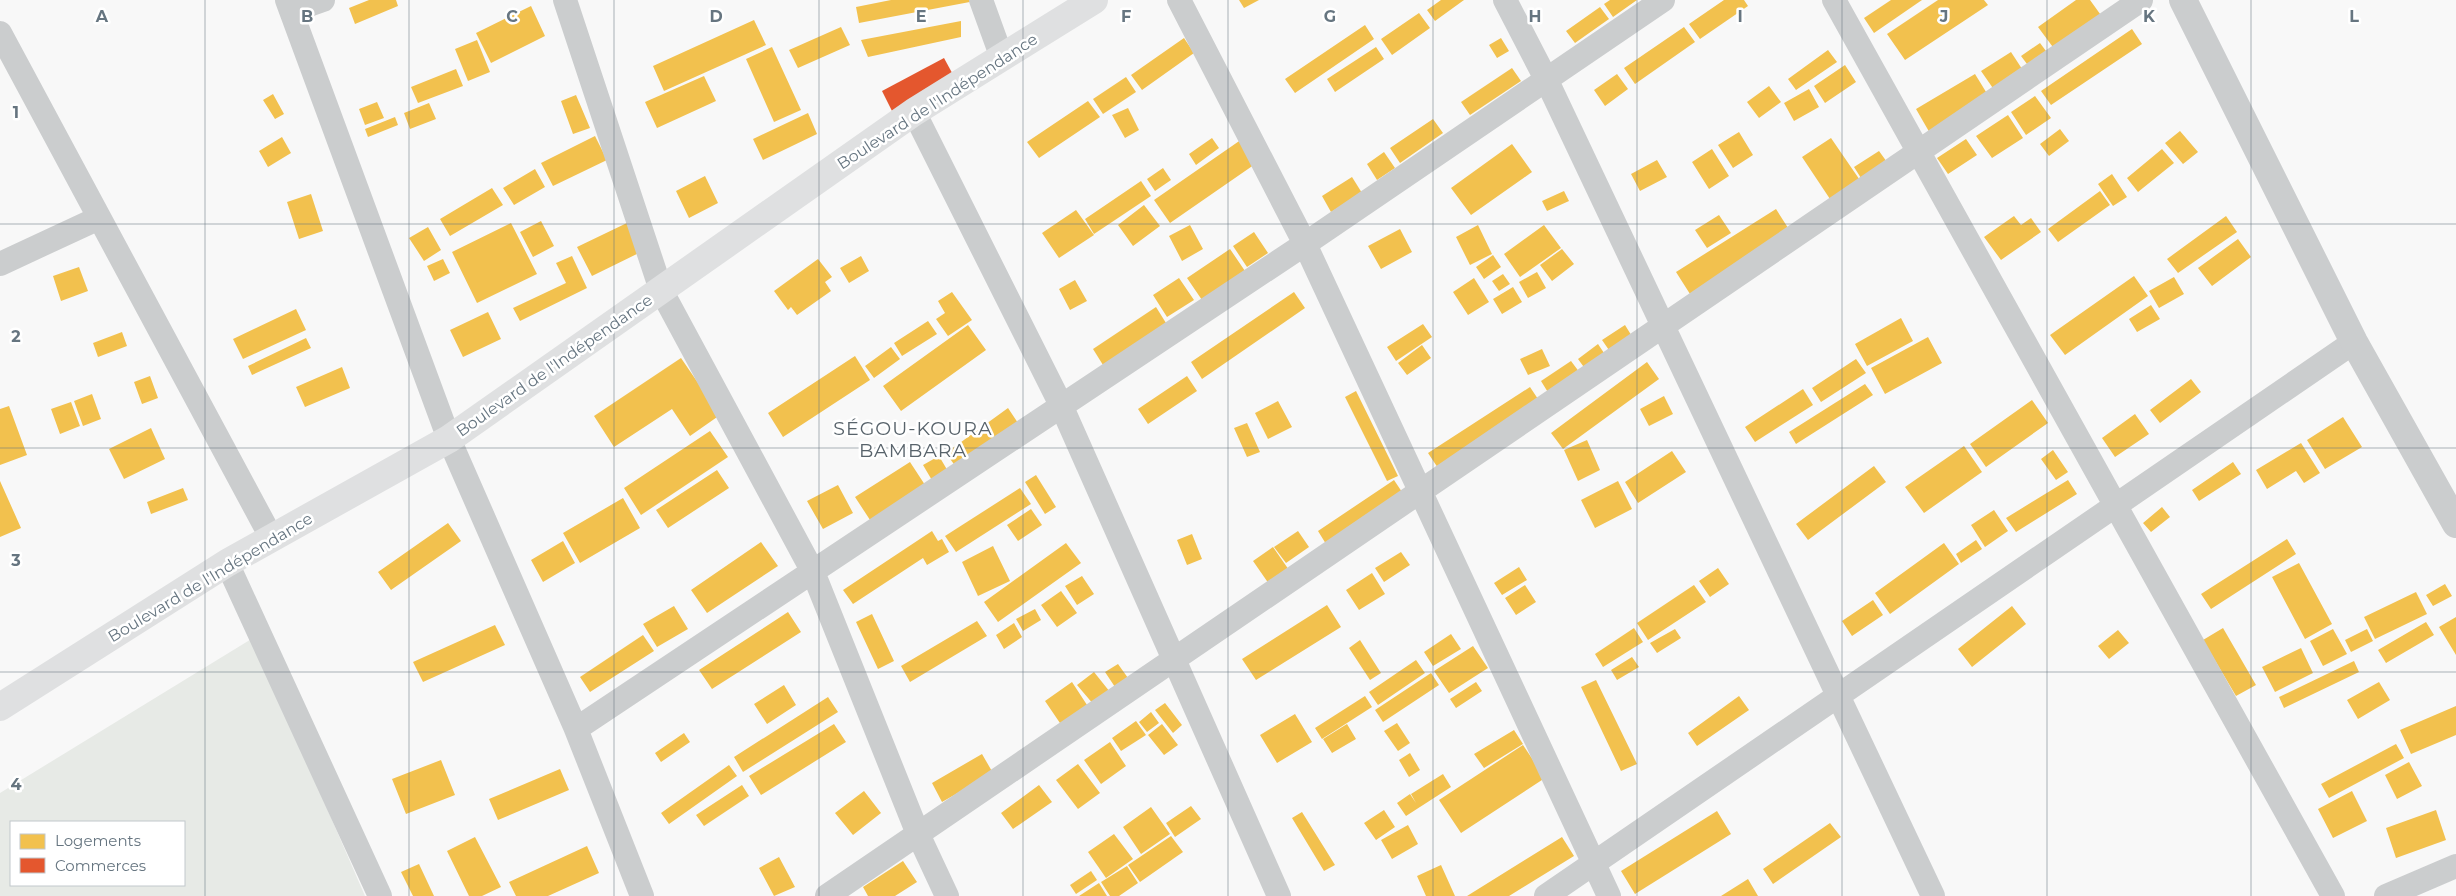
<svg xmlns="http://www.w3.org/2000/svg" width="2456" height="896" font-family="Montserrat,sans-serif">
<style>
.green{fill:#e7eae6;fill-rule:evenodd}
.homes{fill:#f2c14e}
.shops{fill:#e4572e}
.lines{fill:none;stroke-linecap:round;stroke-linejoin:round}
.minor{stroke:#cbcdce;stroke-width:24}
.tertiary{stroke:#cbcdce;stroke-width:28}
.trunk{stroke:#dfe0e1;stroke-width:28}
.grid{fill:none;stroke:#667580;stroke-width:1;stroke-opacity:0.55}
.labels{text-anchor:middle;stroke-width:5;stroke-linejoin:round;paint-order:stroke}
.street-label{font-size:16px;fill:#667580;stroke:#fff}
.quarter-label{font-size:19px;letter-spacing:1px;fill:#58636b;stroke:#fff}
.grid-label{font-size:16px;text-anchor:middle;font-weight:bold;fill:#667580;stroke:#fff;stroke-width:5;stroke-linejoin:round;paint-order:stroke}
</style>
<rect width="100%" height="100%" fill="#f8f8f8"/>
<path class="green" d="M253,638L365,896H0V793ZM11,822H184V885H11Z"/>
<path class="homes" d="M369,0H396L398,6L355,24L349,8Z
M891,0H975V1L859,23L856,7Z
M1239,0H1259L1244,8Z
M1441,0H1464L1435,21L1427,10Z
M1610,0H1637L1613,17L1604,4Z
M1724,0H1744L1748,6L1700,39L1689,24Z
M1891,0H1922L1874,33L1864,18Z
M1938,0H1984L1988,5L1905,60L1887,34Z
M2076,0H2090L2108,25L2061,58L2038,27Z
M531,6L545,36L491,63L476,33Z
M1600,7L1609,19L1575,43L1566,31Z
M1419,13L1430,28L1392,55L1381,39Z
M754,20L766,45L664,91L653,66Z
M961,21V37L868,57L861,40Z
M1365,25L1374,39L1295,93L1285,79Z
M841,27L850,45L798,68L789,50Z
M1684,27L1695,42L1635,84L1624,68Z
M2132,29L2142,44L2051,105L2041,91Z
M1184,38L1194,53L1142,90L1131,75Z
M1501,38L1509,51L1497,58L1489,45Z
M477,40L490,72L468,81L455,49Z
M2040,43L2052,59L2033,72L2021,56Z
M772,47L801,110L774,122L746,59Z
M1376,47L1384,59L1335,92L1327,79Z
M1828,50L1837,62L1796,90L1788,79Z
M2011,52L2026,75L1997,94L1981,71Z
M1845,65L1856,82L1825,103L1814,86Z
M1512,68L1521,81L1470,115L1461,102Z
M456,69L463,86L418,103L411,87Z
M1617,74L1628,89L1605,106L1594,90Z
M1975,74L1991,100L1931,135L1916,109Z
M704,76L716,101L657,128L645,102Z
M1126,77L1136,92L1103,114L1093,99Z
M1769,86L1781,102L1759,118L1747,102Z
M1809,89L1819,107L1794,121L1784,103Z
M273,94L284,114L275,119L263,100Z
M576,95L590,128L573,134L561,101Z
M2035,96L2051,118L2026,135L2011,112Z
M1088,101L1100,117L1039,158L1027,142Z
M377,102L384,118L365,125L359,109Z
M429,103L436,119L410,129L404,113Z
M1128,108L1139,130L1125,138L1112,115Z
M808,113L817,134L763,160L753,139Z
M2008,115L2023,138L1992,158L1976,136Z
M395,117L398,125L368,137L365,129Z
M1433,119L1443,133L1400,163L1390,148Z
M2060,129L2069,141L2049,156L2040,144Z
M2180,131L2198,152L2183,164L2165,143Z
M1739,132L1753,155L1733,168L1718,145Z
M595,136L607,160L553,186L541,163Z
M282,137L291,153L268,167L259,151Z
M1245,137L1261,160L1170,223L1154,200Z
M1212,138L1219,148L1196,165L1189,154Z
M1831,138L1866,189L1836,208L1802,157Z
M1966,139L1977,155L1948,174L1937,158Z
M1512,144L1532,172L1471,215L1451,188Z
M1712,149L1729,176L1709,189L1692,162Z
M2162,149L2174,163L2138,192L2127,178Z
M1879,151L1892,169L1866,186L1854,167Z
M1384,152L1395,168L1377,180L1367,164Z
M1657,160L1667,177L1640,191L1631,174Z
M1163,168L1171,180L1155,191L1147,179Z
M535,169L545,187L514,205L503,188Z
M2112,174L2127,197L2113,206L2098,184Z
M705,176L718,203L689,218L676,191Z
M1352,177L1362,193L1331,212L1322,196Z
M1141,181L1151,196L1094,234L1085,219Z
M492,188L503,205L450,236L440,219Z
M1564,191L1569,201L1547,211L1542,201Z
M2100,191L2110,205L2058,242L2048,229Z
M311,194L323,231L299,239L287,202Z
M1144,205L1160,226L1133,246L1118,225Z
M1776,209L1790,231L1690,294L1676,272Z
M1076,210L1094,235L1059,258L1042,233Z
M1719,215L1731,233L1707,248L1695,230Z
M2014,216L2021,225L2031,218L2041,232L2001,260L1984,237Z
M2226,216L2237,232L2178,273L2167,259Z
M541,221L554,246L533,257L520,232Z
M629,222L643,251L592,276L577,247Z
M511,223L537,274L477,303L452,252Z
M1190,225L1203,249L1182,261L1169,236Z
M1478,225L1492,254L1470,265L1456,237Z
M1544,225L1561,248L1520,277L1504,254Z
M428,227L441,250L424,261L409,238Z
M1400,229L1412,252L1381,269L1368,246Z
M1254,232L1268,253L1247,267L1233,246Z
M2238,239L2251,257L2212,286L2198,268Z
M1230,249L1245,271L1202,300L1187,278Z
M1562,249L1574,264L1552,281L1540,265Z
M1493,255L1501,267L1484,279L1476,267Z
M572,256L587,288L520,321L513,308L566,283L556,263Z
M861,256L869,271L849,283L840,268Z
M443,259L450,273L434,281L427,266Z
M818,259L832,277L825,282L831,291L797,315L791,307L788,310L774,291Z
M79,267L88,291L61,301L53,276Z
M1537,272L1546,288L1528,298L1519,282Z
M1503,274L1510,284L1499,291L1492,281Z
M2134,276L2148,296L2065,355L2050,335Z
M2174,277L2184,294L2159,308L2149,291Z
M1179,278L1194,300L1167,317L1153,295Z
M1474,278L1489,302L1468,315L1453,292Z
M1075,280L1087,301L1070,310L1059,289Z
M1513,287L1522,302L1502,314L1493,299Z
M952,292L972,320L948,336L936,319L945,313L938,301Z
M1294,292L1305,308L1202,379L1191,362Z
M2151,305L2160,319L2137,332L2129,319Z
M1156,307L1166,323L1103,365L1093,349Z
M296,309L306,330L243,359L233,339Z
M488,312L501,339L463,357L450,330Z
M1901,318L1913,341L1867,366L1855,344Z
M928,321L937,334L902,356L894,343Z
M1423,324L1432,337L1396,361L1387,347Z
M968,325L986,350L901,411L883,386Z
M1625,325L1633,338L1611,353L1602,340Z
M122,332L127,346L98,357L93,343Z
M1928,337L1942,363L1885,394L1871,368Z
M306,338L311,348L252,375L248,366Z
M1598,344L1606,356L1586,370L1578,359Z
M1422,345L1431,358L1407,375L1398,363Z
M891,347L900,359L874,378L865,366Z
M1542,349L1550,366L1528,375L1520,359Z
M855,356L870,380L783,437L768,413Z
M681,358L720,415L690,436L672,409L614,447L594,416Z
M1856,359L1866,373L1821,402L1812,388Z
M1571,361L1580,373L1549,394L1541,381Z
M1647,362L1659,379L1563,449L1551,433Z
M342,367L350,388L305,407L296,387Z
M150,376L158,398L142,404L134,382Z
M1187,376L1197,391L1148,424L1138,409Z
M2191,379L2201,392L2160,423L2150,410Z
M1865,384L1873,395L1796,444L1789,432Z
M1530,387L1540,402L1438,468L1428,453Z
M1803,389L1813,405L1755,442L1745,427Z
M1356,391L1398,476L1387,481L1345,397Z
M92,394L101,419L83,426L74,401Z
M1664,396L1673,414L1649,426L1640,409Z
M2032,400L2048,423L1986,467L1970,444Z
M1278,401L1292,427L1268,439L1255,413Z
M71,402L80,426L60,434L51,409Z
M9,406L27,455L0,465V409Z
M1008,408L1020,426L958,470L946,453Z
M2135,414L2149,434L2115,457L2102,438Z
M2343,417L2362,447L2325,469L2307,440Z
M1247,423L1260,452L1247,457L1234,428Z
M151,428L165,459L124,479L109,449Z
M710,431L728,457L641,515L624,488Z
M1587,440L1600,470L1578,481L1564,450Z
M2301,443L2320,473L2304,483L2296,471L2267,489L2256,470Z
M1964,446L1982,472L1924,513L1905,487Z
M2053,450L2068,472L2056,480L2041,459Z
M1672,451L1686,472L1638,503L1625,482Z
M939,456L949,473L933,482L923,465Z
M910,462L927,488L872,523L855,497Z
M2233,462L2241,474L2199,501L2192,490Z
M1874,466L1886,482L1808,540L1796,524Z
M717,470L729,488L668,528L656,510Z
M1036,475L1056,507L1045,514L1025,482Z
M1394,480L1402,492L1326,544L1318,531Z
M2068,480L2077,494L2016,532L2006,518Z
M0,481L21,528L0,537Z
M1618,481L1632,509L1595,528L1581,500Z
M838,485L853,513L823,529L807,501Z
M183,488L188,500L151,514L147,502Z
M1020,488L1031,504L956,552L945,536Z
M623,498L640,528L580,563L563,533Z
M2162,507L2170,517L2151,532L2143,523Z
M1031,509L1042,525L1018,541L1007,525Z
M1994,510L2008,531L1985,547L1971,525Z
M448,523L461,541L391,590L378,572Z
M932,531L938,541L942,539L949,552L927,565L923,558L853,604L843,590Z
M1298,531L1309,547L1286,563L1274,547Z
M1192,534L1202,559L1187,565L1177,540Z
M2287,539L2296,554L2211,609L2201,594Z
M1976,540L1982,549L1961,563L1956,554Z
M563,541L575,563L543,582L531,560Z
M761,542L778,566L707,613L691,590Z
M1066,543L1081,563L998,622L984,602Z
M1944,543L1959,564L1890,614L1875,593Z
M993,546L1010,581L978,596L962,562Z
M1273,547L1289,570L1269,584L1253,561Z
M1401,552L1410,565L1384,582L1375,568Z
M2299,563L2332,624L2305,639L2272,577Z
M1519,567L1527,580L1502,595L1494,583Z
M1718,568L1729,584L1710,597L1699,581Z
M1372,573L1385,594L1359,610L1346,590Z
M1082,576L1094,594L1077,605L1065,586Z
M2445,584L2452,596L2433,606L2426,595Z
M1525,585L1536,602L1516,615L1505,598Z
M1694,585L1706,602L1648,640L1637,623Z
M1061,591L1077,613L1057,627L1041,605Z
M2416,592L2427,614L2375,639L2364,617Z
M1873,600L1883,615L1852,636L1842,621Z
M1327,605L1341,627L1256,680L1242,659Z
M674,606L688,629L657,647L643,624Z
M2012,606L2026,624L1972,667L1958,649Z
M1035,609L1041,620L1023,631L1016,619Z
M788,612L801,632L712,689L699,670Z
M872,614L894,661L878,669L856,622Z
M2456,617V655L2439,627Z
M977,621L987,636L910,682L901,666Z
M2426,622L2434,635L2386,663L2378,650Z
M1014,623L1022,637L1004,649L996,635Z
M495,625L505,645L423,682L413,662Z
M1634,628L1643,642L1603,667L1595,654Z
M2223,628L2256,685L2236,696L2203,640Z
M1675,629L1681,638L1657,653L1650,643Z
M2333,629L2347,654L2323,666L2310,641Z
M2367,629L2373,641L2351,652L2345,640Z
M2118,630L2129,643L2109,659L2098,646Z
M1451,634L1461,649L1433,666L1424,652Z
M643,635L654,651L590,692L580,677Z
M1360,640L1381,673L1370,680L1349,648Z
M1473,646L1488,668L1449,693L1434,671Z
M2301,648L2313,673L2275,692L2262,667Z
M1632,657L1639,667L1617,680L1611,670Z
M1416,660L1425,673L1378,705L1369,692Z
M2354,661L2359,672L2284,708L2279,697Z
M1118,664L1128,678L1115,687L1105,672Z
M1094,672L1110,692L1094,705L1077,685Z
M1431,673L1439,685L1383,722L1375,710Z
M1596,680L1637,764L1621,771L1581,687Z
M1072,682L1089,708L1062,726L1045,701Z
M1476,682L1482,691L1456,708L1450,699Z
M2379,682L2390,700L2358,719L2347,700Z
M784,685L796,705L767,724L754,704Z
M1365,696L1372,707L1322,739L1315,728Z
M1739,696L1749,710L1697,746L1688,733Z
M828,697L838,712L743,772L734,757Z
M1165,703L1182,725L1173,733L1155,710Z
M2456,706V735L2411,754L2400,730Z
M1151,712L1159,723L1147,732L1139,722Z
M1295,714L1312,742L1277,763L1260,735Z
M1136,721L1146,735L1121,751L1112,738Z
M1397,723L1410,743L1398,751L1384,731Z
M834,724L846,742L761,795L749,776Z
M1162,724L1178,745L1164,755L1148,735Z
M1347,724L1356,739L1332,753L1323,739Z
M1514,730L1523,744L1484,768L1474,754Z
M684,733L690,742L661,762L655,753Z
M1110,742L1126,766L1101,784L1084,760Z
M2396,744L2404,758L2329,798L2321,784Z
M1523,745L1545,778L1461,833L1439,800Z
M1410,753L1420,770L1409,777L1399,760Z
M982,754L993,773L942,802L932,783Z
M441,760L455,795L406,814L392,779Z
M2409,762L2422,786L2397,799L2385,775Z
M1078,764L1100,793L1078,809L1056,780Z
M729,765L737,776L669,824L661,813Z
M560,769L569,790L498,820L489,799Z
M1443,774L1451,787L1406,816L1397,803L1410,794L1416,803L1411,794Z
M742,785L749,796L704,826L696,815Z
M1039,785L1052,802L1013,829L1001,813Z
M864,791L881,813L853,835L835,813Z
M2352,791L2367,821L2333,838L2318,809Z
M1191,806L1201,819L1175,837L1166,823Z
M1151,807L1170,834L1141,854L1123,827Z
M1384,810L1395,827L1376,840L1364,823Z
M2436,810L2446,840L2396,858L2386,828Z
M1717,811L1731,834L1635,894L1621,871Z
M1302,812L1335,865L1324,871L1292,818Z
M1830,823L1841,837L1773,884L1763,869Z
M1408,825L1418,844L1392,859L1381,840Z
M1114,834L1133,859L1106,878L1088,852Z
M1171,836L1183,852L1140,882L1128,865Z
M475,837L501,887L482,896H469L447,851Z
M1562,837L1574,856L1509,896H1467Z
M587,846L599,873L548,896H516L509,882Z
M779,857L795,887L774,896L759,868Z
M903,861L917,882L895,896H868L863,887Z
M419,864L434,896H413L401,872Z
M1441,865L1455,896H1426L1417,876Z
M1127,866L1138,883L1119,896H1110L1101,882Z
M1091,871L1097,880L1076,894L1070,885Z
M1748,879L1758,896H1721Z
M1099,883L1107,896H1079Z"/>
<path class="shops" d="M944,58L957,82L894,115L882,91Z"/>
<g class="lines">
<path class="minor" d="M287,0L449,439L576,729L642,896
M565,0L661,290L813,572L918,834L947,896
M981,0L1002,58
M1179,0L1305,244L1609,896
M1505,0L1547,81L1933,896
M1834,0L2333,896
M292,11L323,0
M0,33L271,537
M914,112L1061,405L1279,896
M0,264L99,218
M227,563L380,896
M576,729L1305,244L1663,0
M827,896L2141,0
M1546,896L2354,342
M2386,896L2456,866"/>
<path class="tertiary" d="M2183,0L2354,342L2456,524"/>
<path class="trunk" d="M0,707L227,563L449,439L914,112L1094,0"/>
</g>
<path class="grid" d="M205,0V896M409,0V896M614,0V896M819,0V896M1023,0V896M1228,0V896M1433,0V896M1637,0V896M1842,0V896M2047,0V896M2251,0V896M0,224H2456M0,448H2456M0,672H2456"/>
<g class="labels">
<g class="street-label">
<text transform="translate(937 101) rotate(-33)" y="6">Boulevard de l'Indépendance</text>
<text transform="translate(554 365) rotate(-35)" y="6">Boulevard de l'Indépendance</text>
<text transform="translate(210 577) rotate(-31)" y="6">Boulevard de l'Indépendance</text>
</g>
<g class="quarter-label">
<text x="913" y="435">SÉGOU-KOURA<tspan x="913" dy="22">BAMBARA</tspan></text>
</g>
</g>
<g class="grid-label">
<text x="102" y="22">A</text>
<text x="307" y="22">B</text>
<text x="512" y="22">C</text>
<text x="716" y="22">D</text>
<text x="921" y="22">E</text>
<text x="1126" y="22">F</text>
<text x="1330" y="22">G</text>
<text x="1535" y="22">H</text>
<text x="1740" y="22">I</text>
<text x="1944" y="22">J</text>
<text x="2149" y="22">K</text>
<text x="2354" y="22">L</text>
<text x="16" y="118">1</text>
<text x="16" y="342">2</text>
<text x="16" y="566">3</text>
<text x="16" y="790">4</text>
</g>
<rect x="10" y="821" width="175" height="65" fill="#ffffff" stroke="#c2c8cc"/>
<rect x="20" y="834" width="25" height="15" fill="#f2c14e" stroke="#c2c8cc"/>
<text x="55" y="846" font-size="15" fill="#667580">Logements</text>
<rect x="20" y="858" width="25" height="15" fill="#e4572e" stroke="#c2c8cc"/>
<text x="55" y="871" font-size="15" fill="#667580">Commerces</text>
</svg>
